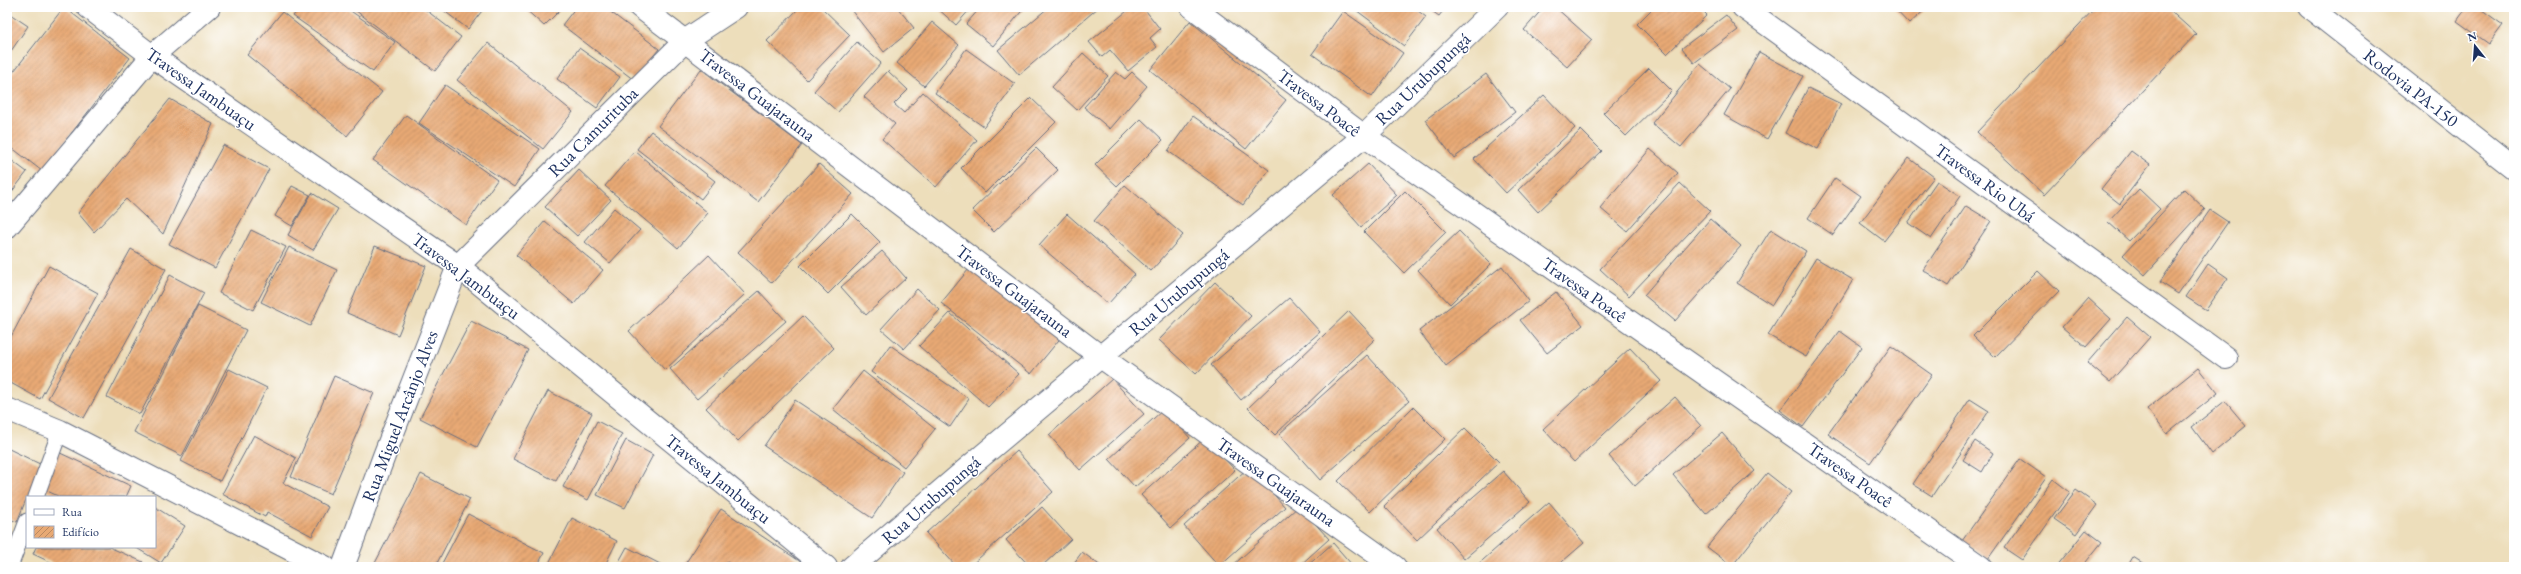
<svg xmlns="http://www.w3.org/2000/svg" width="2521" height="574" font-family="'EB Garamond',serif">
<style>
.building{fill:url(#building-hatch)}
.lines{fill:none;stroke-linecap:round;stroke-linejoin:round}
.service-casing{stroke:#646c7f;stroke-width:17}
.minor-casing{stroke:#646c7f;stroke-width:24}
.tertiary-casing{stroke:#646c7f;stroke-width:24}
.trunk-casing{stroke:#646c7f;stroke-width:24}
.service{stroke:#fff;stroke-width:15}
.minor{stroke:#fff;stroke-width:22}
.tertiary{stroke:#fff;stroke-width:22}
.trunk{stroke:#fff;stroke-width:22}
.labels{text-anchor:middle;stroke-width:3;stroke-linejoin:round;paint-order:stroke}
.street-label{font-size:18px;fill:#1b2f5e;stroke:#fff}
</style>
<defs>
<pattern id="building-hatch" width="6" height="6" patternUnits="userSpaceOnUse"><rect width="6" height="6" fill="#e8a974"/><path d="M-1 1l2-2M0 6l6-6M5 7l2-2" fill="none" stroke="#bb8a62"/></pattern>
</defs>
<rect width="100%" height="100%" fill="#fff"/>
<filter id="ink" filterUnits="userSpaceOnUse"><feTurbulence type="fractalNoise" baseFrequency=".025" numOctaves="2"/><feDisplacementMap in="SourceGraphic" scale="8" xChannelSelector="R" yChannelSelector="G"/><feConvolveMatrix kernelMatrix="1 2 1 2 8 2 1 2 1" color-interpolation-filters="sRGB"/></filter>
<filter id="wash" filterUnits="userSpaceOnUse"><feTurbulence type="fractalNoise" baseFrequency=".012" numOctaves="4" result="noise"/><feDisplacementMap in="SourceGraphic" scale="16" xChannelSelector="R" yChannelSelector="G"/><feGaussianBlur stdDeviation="0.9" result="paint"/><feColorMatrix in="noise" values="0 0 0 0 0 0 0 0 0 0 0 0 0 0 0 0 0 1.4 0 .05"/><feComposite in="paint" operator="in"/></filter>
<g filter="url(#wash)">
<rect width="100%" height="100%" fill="#eddebb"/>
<g id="blocks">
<path class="building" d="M64,7L130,58L42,171L7,144V80Z
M300,7H345L395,42L373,72L293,16Z
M351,7H422L461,37L435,71Z
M439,7H485L468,29Z
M523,7H563L544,26Z
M576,7H604L659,49L634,80L562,25Z
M800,7H821L850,35L807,80L767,41Z
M855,7H897L914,28L884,52L851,10Z
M936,7H972L956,25Z
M981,7H1025L993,46L966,24Z
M1049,7H1099L1019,75L998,50Z
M1132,7H1143L1160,29L1150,38L1157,47L1128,71L1110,50L1102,57L1089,42Z
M1352,7H1413L1426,17L1404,46Z
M1426,7H1446L1439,16Z
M1544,7H1555L1592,40L1567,67L1524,30Z
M1654,7H1699L1707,15L1667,54L1637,24Z
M1893,7H1928L1909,24Z
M2096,7H2166L2196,34L2044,195L1977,132Z
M2467,7H2478L2503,25L2489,44L2457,21Z
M1343,11L1403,53L1372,97L1312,54Z
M7,12L28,26L7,57Z
M282,12L382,92L347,136L247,55Z
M1726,15L1738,30L1694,63L1682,48Z
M1190,21L1286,100L1246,149L1150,70Z
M932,22L959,45L924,86L897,63Z
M857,42L881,63L838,112L814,91Z
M488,43L573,112L543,149L457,80Z
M579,48L620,77L597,108L557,79Z
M966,49L1015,84L984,127L935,93Z
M1759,52L1803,76L1767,139L1724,115Z
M1083,53L1108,76L1077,110L1052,87Z
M1700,64L1730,89L1681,147L1652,123Z
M1649,68L1672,91L1626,136L1603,113Z
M701,69L802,145L758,202L658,126Z
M888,71L908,90L894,104L904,113L923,92L977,140L936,187L882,139L895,124L864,97Z
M1116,72L1125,79L1132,72L1147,86L1110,129L1084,107Z
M1486,74L1515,112L1454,158L1425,120Z
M445,85L540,149L514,187L419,123Z
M1808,88L1841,104L1818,149L1785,133Z
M1544,95L1575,128L1506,193L1474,159Z
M1031,98L1056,122L985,193L961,168Z
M170,99L213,124L163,234L126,199L94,232L78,213Z
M406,115L497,180L466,225L373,160Z
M1193,116L1269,170L1243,205L1168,151Z
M1141,119L1163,140L1117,186L1095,165Z
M1581,130L1602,151L1538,212L1518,190Z
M651,131L715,181L701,199L637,149Z
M223,145L269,169L215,268L169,244Z
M1036,148L1058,170L994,232L972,210Z
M1650,149L1678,173L1627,231L1600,208Z
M635,151L708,213L678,248L605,186Z
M2131,151L2150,165L2120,204L2101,189Z
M7,157L27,172L7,198Z
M1909,158L1934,177L1884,241L1860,223Z
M819,164L853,194L772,283L738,252Z
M1368,164L1397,195L1361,227L1333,195Z
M579,170L611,200L577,236L545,207Z
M1835,178L1861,196L1833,235L1808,218Z
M1937,181L1960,196L1931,239L1908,223Z
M1680,183L1710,211L1629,296L1600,269Z
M1125,185L1183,235L1151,271L1094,221Z
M292,186L310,195L292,226L275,216Z
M2139,189L2160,209L2129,241L2108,222Z
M2184,189L2205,209L2145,275L2123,255Z
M1405,191L1446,232L1404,273L1364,232Z
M312,193L338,209L313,250L288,235Z
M1966,206L1991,221L1948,286L1923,270Z
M614,208L640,230L610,263L585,242Z
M2210,210L2228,222L2178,294L2160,282Z
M852,214L880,242L828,294L800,266Z
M1067,214L1135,274L1108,304L1039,245Z
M1710,219L1741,246L1675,321L1644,295Z
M545,221L603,270L574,304L516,255Z
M1771,229L1806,251L1772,305L1737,283Z
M251,230L286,247L253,310L219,293Z
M1459,231L1491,264L1450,304L1418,270Z
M375,246L426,266L398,335L347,313Z
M289,247L337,270L310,326L261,302Z
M131,249L166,269L84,418L48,398Z
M882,251L906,278L866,315L841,287Z
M709,255L745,294L665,370L629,331Z
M1816,258L1853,280L1806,357L1768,335Z
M973,264L1063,335L1031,374L941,303Z
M2208,264L2228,278L2206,310L2186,297Z
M49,266L98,293L40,399L7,381V344Z
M1502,266L1529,301L1446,366L1419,331Z
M2038,271L2059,291L1995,357L1973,336Z
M170,275L204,293L140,414L107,397Z
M1215,282L1251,316L1196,374L1159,340Z
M917,289L940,310L904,349L881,329Z
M759,291L786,321L697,399L670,369Z
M1556,292L1583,325L1547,353L1520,320Z
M1289,298L1320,332L1241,400L1211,365Z
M2088,298L2111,319L2086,347L2062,327Z
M198,306L246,330L182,456L134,432Z
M1349,311L1375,339L1275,435L1248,408Z
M950,313L1019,374L988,407L919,346Z
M803,316L834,348L738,441L706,408Z
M2127,317L2150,337L2110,382L2087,363Z
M471,321L528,350L477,447L420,418Z
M1840,331L1862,347L1803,427L1780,410Z
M890,345L969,399L950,427L871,372Z
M1891,346L1932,375L1870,463L1828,434Z
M1630,348L1661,381L1574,462L1543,429Z
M1367,355L1409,401L1320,480L1279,434Z
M2198,368L2218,393L2167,434L2147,409Z
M229,369L267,388L220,481L181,461Z
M863,371L935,429L904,467L833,409Z
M334,376L374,393L331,494L291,477Z
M1112,379L1144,414L1080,470L1049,435Z
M548,391L592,413L556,481L513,459Z
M1675,397L1701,426L1635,486L1609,456Z
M1970,399L1989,411L1932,496L1913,484Z
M795,400L903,472L872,518L764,446Z
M2225,401L2246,426L2212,454L2192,427Z
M1413,407L1445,439L1370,512L1338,481Z
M1164,409L1190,438L1135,487L1109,459Z
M597,421L622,434L588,500L563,487Z
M1465,428L1499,462L1417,540L1384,506Z
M1722,433L1755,471L1706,514L1673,475Z
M254,435L296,458L283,483L328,507L312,536L267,512L265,517L222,494Z
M1205,438L1235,470L1171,528L1141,495Z
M626,440L653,455L625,508L597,495Z
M1975,441L1993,453L1982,472L1963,460Z
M7,448L44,466L29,497H27L17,522L7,518Z
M1017,451L1053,492L969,567H957L926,533Z
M58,452L131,486L126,497H60L41,488Z
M2020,459L2046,477L1988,559L1962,541Z
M1249,467L1285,507L1219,566L1184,526Z
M1503,471L1530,502L1464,559L1437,528Z
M1767,473L1791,492L1732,566L1707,547Z
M421,474L470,499L435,567H373Z
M2053,479L2070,492L2022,560L2004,548Z
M2076,490L2097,505L2076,534L2054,519Z
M1549,502L1584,543L1556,567H1475Z
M1299,506L1329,539L1298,567H1231Z
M155,507L185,526L161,563L135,547H155Z
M1042,507L1071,539L1041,567H1030L1006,540Z
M721,509L801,562L798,567H735L727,562L724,567H683Z
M468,514L544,553L537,567H440Z
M572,518L617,541L604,567H547Z
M2086,530L2102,542L2082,567H2056Z
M1333,543L1353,566L1306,567Z
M36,547H109L143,562L141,567H61L33,554Z
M627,547L662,565L661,567H616Z
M1082,552L1102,567H1071Z
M2133,557L2149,567H2127Z"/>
</g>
</g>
<g filter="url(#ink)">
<use href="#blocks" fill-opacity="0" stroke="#646c7f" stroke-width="1"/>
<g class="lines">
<g class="service-casing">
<path id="service" d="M36,497L60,431
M10,567L27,521"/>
</g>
<g class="minor-casing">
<path id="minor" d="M88,7L152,56L458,266L826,567
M640,7L1101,357L1395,567
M1192,7L1364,136L1981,567
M1743,7L2226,358
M7,227L152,56L209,7
M7,409L60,431L325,567
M852,567L964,471L1364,136L1497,7"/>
</g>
<g class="tertiary-casing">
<path id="tertiary" d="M343,567L384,456L458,266L686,40L736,7"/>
</g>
<g class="trunk-casing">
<path id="trunk" d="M2309,7L2514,168"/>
</g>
<use href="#service" class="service"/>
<use href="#minor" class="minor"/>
<use href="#tertiary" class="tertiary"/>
<use href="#trunk" class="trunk"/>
</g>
</g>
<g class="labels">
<g class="street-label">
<text transform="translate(1423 79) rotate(-44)" y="6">Rua Urubupungá</text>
<text transform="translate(2411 88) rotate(38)" y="6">Rodovia PA-150</text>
<text transform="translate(201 89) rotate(35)" y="6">Travessa Jambuaçu</text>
<text transform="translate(757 95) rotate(37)" y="6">Travessa Guajarauna</text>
<text transform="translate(1319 103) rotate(37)" y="6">Travessa Poacê</text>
<text transform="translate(593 132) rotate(-45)" y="6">Rua Camurituba</text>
<text transform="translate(1985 183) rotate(36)" y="6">Travessa Rio Ubá</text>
<text transform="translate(466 276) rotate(37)" y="6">Travessa Jambuaçu</text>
<text transform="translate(1584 290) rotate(35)" y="6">Travessa Poacê</text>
<text transform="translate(1014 291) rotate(37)" y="6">Travessa Guajarauna</text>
<text transform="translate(1179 292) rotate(-40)" y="6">Rua Urubupungá</text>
<text transform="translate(400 416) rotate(-69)" y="6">Rua Miguel Arcânjo Alves</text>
<text transform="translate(1850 475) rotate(35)" y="6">Travessa Poacê</text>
<text transform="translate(718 479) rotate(39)" y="6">Travessa Jambuaçu</text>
<text transform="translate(1276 482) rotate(35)" y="6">Travessa Guajarauna</text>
<text transform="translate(931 500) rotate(-41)" y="6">Rua Urubupungá</text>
</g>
</g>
<rect width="2521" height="574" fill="none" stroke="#fff" stroke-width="24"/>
<rect x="26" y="496" width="130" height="52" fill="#ffffff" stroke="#a4acbf"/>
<rect x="34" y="509" width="20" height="6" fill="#ffffff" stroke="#a4acbf"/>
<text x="62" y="516" font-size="12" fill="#1b2f5e">Rua</text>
<rect x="34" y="526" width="20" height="12" fill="url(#building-hatch)" stroke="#a4acbf"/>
<text x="62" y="536" font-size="12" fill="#1b2f5e">Edifício</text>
<g transform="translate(2475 46) rotate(343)" stroke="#ffffff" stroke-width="3" paint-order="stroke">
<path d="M0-3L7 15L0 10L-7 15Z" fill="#1b2f5e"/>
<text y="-6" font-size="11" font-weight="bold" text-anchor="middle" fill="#1b2f5e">N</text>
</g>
</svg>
